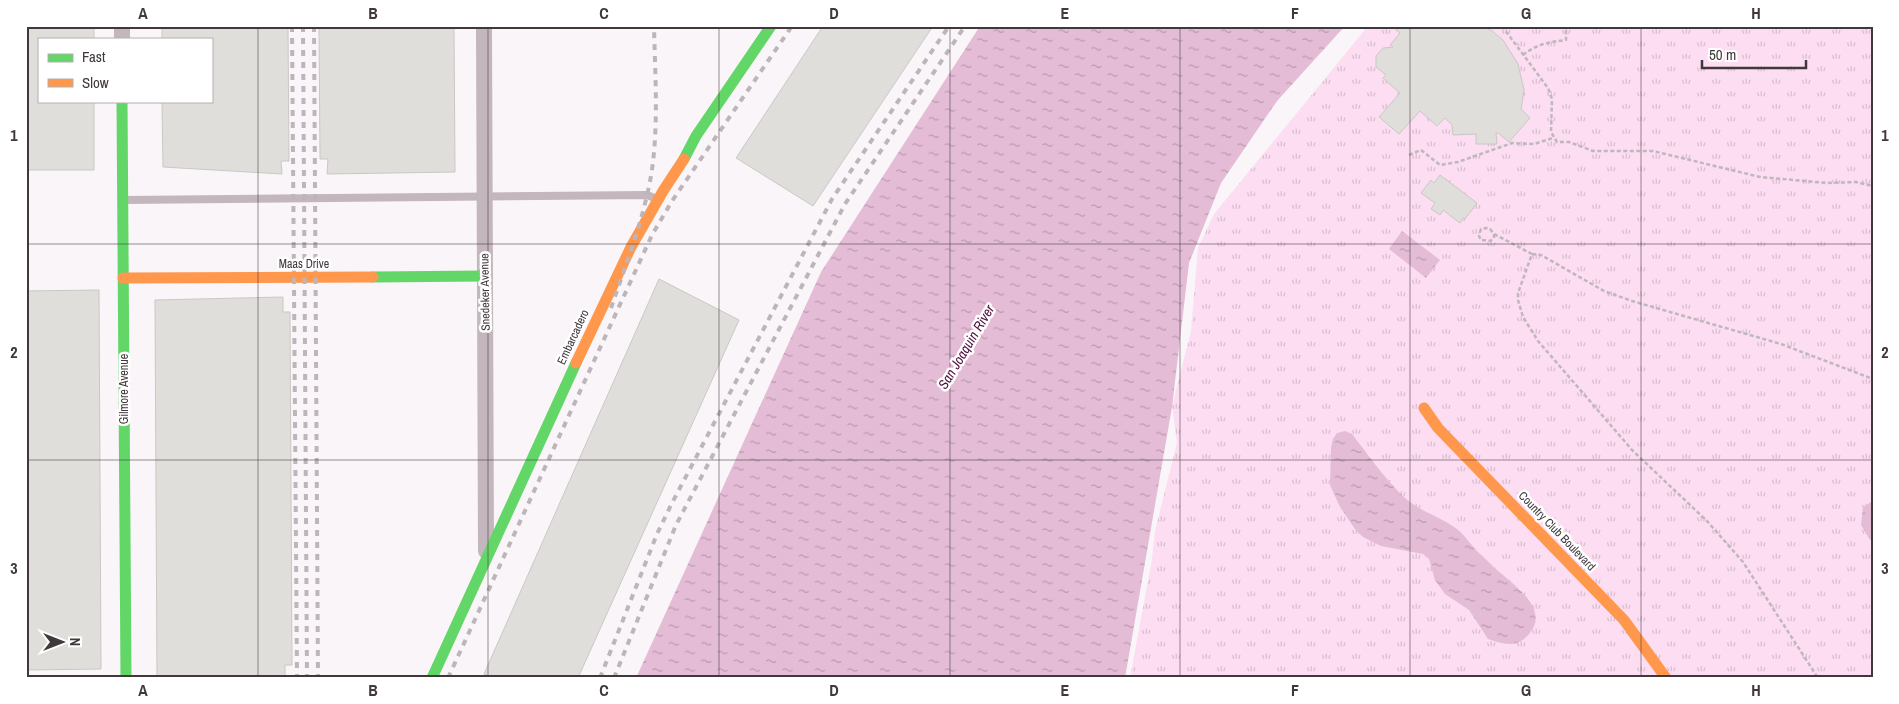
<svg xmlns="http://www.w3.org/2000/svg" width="1899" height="704" font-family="'Archivo Narrow',sans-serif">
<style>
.grass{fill:url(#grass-tufts)}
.water{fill:url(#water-ripples)}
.building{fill:#e0dedb;stroke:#cac7c4}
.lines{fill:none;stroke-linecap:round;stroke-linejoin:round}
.path{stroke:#c0b7bc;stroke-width:2.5;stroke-dasharray:4 2.5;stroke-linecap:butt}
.lane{stroke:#c3b6bd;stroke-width:8}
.street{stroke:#c3b6bd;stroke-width:16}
.fast{stroke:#63d668;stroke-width:11}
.slow{stroke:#ff974d;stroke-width:11}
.rail{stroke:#beb5bb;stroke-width:4;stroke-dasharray:6 6;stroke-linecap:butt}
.grid{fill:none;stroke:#41383d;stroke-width:1;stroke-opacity:0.55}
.labels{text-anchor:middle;stroke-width:5;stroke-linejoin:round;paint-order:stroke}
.street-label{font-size:12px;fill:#41383d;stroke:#fff}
.water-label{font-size:14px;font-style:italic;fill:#4e0e3e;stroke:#fff}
.neatline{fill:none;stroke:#41383d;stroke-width:2}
.grid-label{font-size:16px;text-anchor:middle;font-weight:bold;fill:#41383d}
</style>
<defs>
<pattern id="grass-tufts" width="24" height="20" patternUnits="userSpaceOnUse" patternTransform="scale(1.25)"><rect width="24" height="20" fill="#fcddf1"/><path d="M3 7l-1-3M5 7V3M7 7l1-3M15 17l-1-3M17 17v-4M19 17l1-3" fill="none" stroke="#d9bed0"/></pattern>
<pattern id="water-ripples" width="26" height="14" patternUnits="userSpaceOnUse" patternTransform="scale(1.25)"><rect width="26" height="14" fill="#e4bcd6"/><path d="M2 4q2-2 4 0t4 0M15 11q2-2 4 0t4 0" fill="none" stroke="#ba9aaf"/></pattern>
</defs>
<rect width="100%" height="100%" fill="#faf5f8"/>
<path class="grass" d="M1368,26H1873V678H1130L1152,559L1155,531L1177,443L1172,406L1191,331L1198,248L1214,214Z"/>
<path class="water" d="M980,26H1345L1277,101L1221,183L1189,263L1172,407L1125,678H636L821,272Z
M1402,231L1440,260L1426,278L1389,249Z
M1345,431L1352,434C1369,456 1385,479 1405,498C1421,512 1441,517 1457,529C1466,536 1472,547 1481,555C1488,561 1495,569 1503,575C1521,591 1553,614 1524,639C1513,648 1500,643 1488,639L1469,610L1445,594L1435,580L1429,559L1423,554L1381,546L1363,537L1355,529L1340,507L1330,485L1331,448L1333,439L1337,433Z
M1873,501V541L1870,540L1861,525L1863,507Z"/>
<path class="building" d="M26,26H94V39H39V101H94V170H26Z
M162,26H288L289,161H281L282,174L163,167L162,101H211V39H162Z
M319,26H454L455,172L327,174L328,159H320Z
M823,26H933L813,206L736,158Z
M1399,26H1483L1492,31L1503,40L1518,64L1524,90L1521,109L1530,118L1509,142L1498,133H1496L1497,144H1476V134L1453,135L1452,125L1445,118L1437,126L1420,111L1399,134L1379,117L1400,93L1383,78L1386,75L1376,67V56L1383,48L1393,47L1390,45L1400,33L1396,30Z
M1440,175L1477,203L1465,219L1463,218L1460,223L1443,210L1440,215L1431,209L1435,203L1421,193L1431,180L1434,183Z
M659,279L739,320L578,678H494L484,674Z
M99,290L101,669L26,670V291Z
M283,297V312H290L292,665H285V678H157L155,300Z"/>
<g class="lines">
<path class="path" d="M1502,26L1548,88L1552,99L1551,132L1557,142H1569L1593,151H1653L1760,177L1827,183L1856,182L1873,186
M1523,55C1537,44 1549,42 1566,40V28
M1409,155L1421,150L1440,165L1458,162L1512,143L1534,144L1553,138
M1494,234V238L1490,241L1481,240L1479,236L1481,229L1486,228L1490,229L1494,234L1532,254L1518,293V300L1523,317L1538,341L1633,451L1707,521L1743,562L1818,678
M1532,254L1541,255L1604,291L1632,301L1781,344L1873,379"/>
<path class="lane" d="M124,200L647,195L657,199"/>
<path class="street" d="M122,26V39
M484,26L486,551"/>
<path class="fast" d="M122,101L126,678
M684,159L696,136L771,26
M373,277L485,276
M432,678L576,363"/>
<path class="slow" d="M123,278L373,277
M576,363L631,247L663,191L684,159
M1424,408L1438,428L1624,620L1666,678"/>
<path class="rail" d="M292,26L297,678
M303,26L307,678
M314,26L318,678
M611,308C626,264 643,221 651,176C659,127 655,75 654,26
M448,678L652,235L672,201L792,26
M600,678L657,534L672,503L832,199L949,26
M614,678L676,525L845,204L965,26"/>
</g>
<path class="grid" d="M258,26V678M488,26V678M719,26V678M950,26V678M1180,26V678M1410,26V678M1641,26V678M26,244H1873M26,460H1873"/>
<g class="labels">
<g class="street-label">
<text x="304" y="268">Maas Drive</text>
<text transform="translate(485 292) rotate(-91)" y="4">Snedeker Avenue</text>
<text transform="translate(573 337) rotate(-65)" y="4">Embarcadero</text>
<text transform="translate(124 389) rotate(-90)" y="4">Gilmore Avenue</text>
<text transform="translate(1557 531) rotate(46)" y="4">Country Club Boulevard</text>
</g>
<g class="water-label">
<text transform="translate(966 347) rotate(-59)" y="5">San Joaquin River</text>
</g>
</g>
<rect width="1899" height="704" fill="none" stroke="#ffffff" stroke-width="55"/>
<rect x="38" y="38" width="175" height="65" fill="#ffffff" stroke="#b3afb1"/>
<rect x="48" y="54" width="25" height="8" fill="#63d668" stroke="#b3afb1"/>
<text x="82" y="62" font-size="15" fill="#41383d">Fast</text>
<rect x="48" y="79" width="25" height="8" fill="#ff974d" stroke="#b3afb1"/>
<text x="82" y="88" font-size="15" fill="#41383d">Slow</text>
<g transform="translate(62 642) rotate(90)" stroke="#ffffff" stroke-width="4" paint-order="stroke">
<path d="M0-4L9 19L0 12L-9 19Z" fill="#41383d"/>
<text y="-8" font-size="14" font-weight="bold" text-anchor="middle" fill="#41383d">N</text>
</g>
<path d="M1702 60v8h104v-8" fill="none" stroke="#41383d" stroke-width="2.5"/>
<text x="1709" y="60" font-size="15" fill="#41383d" stroke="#ffffff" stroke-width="4" paint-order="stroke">50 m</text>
<rect x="28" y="28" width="1844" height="648" class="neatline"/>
<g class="grid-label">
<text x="143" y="19">A</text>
<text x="373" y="19">B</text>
<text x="604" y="19">C</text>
<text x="834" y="19">D</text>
<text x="1065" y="19">E</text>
<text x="1295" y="19">F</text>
<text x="1526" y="19">G</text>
<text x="1756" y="19">H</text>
<text x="14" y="141">1</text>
<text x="1885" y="141">1</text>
<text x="14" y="358">2</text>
<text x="1885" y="358">2</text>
<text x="14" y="574">3</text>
<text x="1885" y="574">3</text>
<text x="143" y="696">A</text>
<text x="373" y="696">B</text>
<text x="604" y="696">C</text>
<text x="834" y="696">D</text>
<text x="1065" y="696">E</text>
<text x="1295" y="696">F</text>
<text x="1526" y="696">G</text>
<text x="1756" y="696">H</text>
</g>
</svg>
